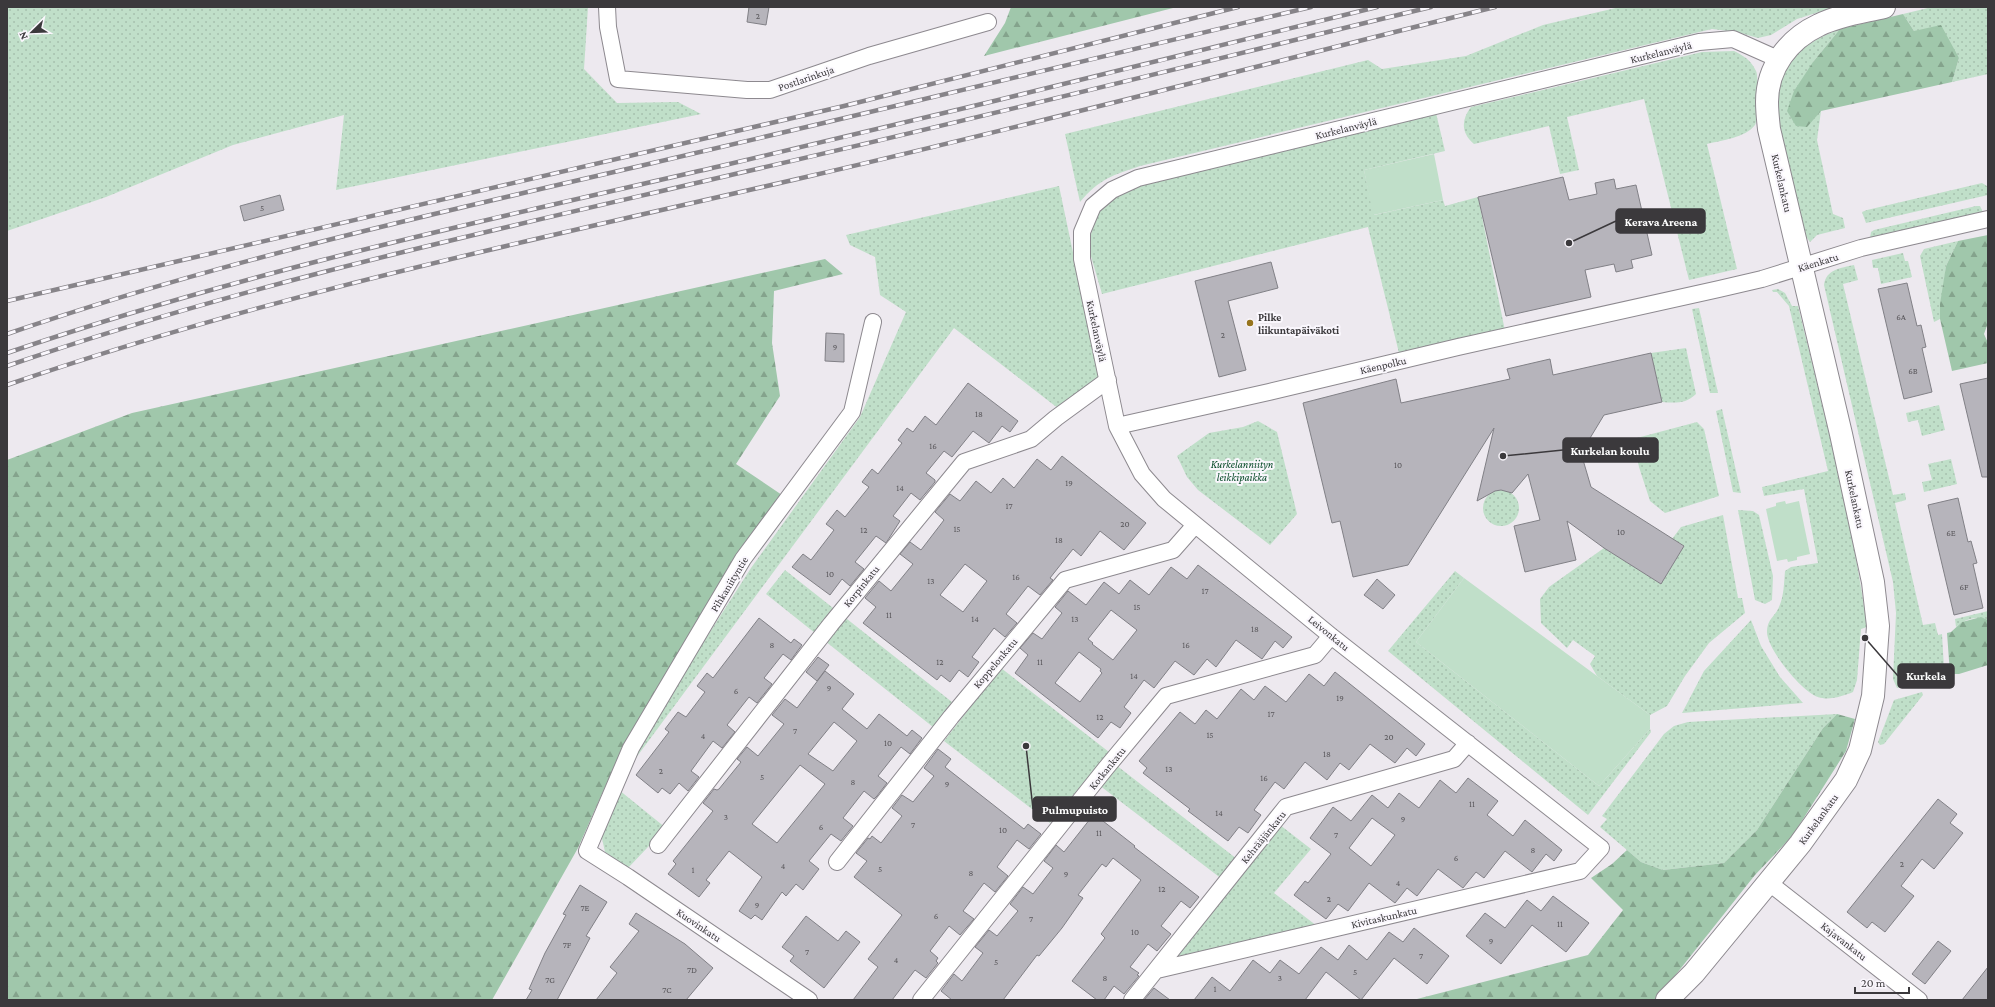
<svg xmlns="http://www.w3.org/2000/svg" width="1995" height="1007" font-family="'Crimson Pro',serif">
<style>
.grass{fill:url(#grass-dots)}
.forest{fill:url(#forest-firs)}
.pitch{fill:#c0dfc9}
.building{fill:#b6b4bb;stroke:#818086;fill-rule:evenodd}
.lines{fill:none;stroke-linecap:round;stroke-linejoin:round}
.street-casing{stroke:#8d898f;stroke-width:18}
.secondary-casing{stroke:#8d898f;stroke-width:24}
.street{stroke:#fff;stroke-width:16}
.secondary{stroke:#fff;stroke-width:22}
.rail-casing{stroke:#878489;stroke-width:4.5}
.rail{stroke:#faf7fd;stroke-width:3;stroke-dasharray:9;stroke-linecap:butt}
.poi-dot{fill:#96741d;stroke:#faf7fd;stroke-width:1.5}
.labels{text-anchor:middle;stroke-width:4;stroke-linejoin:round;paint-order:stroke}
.number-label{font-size:9px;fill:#5a585c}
.street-label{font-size:11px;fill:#3b393c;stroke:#faf7fd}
.poi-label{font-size:11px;font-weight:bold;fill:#3b393c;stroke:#faf7fd;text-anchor:start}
.park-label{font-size:11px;font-style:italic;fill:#064a27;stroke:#faf7fd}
.leader{fill:none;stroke:#3b393c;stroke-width:1.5}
.callout-dot{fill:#3b393c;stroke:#faf7fd;stroke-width:1.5}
.callout{fill:#3b393c;stroke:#3b393c;stroke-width:1.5}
.callout-label{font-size:12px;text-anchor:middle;font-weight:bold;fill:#fff}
</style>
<defs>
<pattern id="grass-dots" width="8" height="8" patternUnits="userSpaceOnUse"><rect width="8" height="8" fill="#c0dfc9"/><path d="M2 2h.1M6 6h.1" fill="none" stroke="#a6c0ae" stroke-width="1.8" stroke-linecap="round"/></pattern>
<pattern id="forest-firs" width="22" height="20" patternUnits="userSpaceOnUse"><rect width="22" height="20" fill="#a0c7ab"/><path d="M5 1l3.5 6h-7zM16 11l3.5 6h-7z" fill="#84a38c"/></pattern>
</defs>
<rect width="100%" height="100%" fill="#ede9ef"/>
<path class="grass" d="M7,7H588L584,69L617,103L678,102L701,114L336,190L344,115L233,145L106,197L7,231Z
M1620,7H1835L1797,19L1771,35L1758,38L1737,32L1712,29L1140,166C1113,175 1099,179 1080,202L1065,134L1368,60L1382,69L1466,56L1543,25Z
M1932,7H1988V74L1952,82L1959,58L1914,31L1903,14Z
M1840,29L1813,62L1821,111L1817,140L1833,214L1843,218L1845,228L1817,235L1810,242L1804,234C1794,193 1762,100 1788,64C1801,46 1820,37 1840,29Z
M1734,51C1744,56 1751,60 1756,71C1759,76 1758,121 1755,125C1745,138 1722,140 1707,144L1737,269L1689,280L1644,99L1567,117L1579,170L1560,174L1549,126L1474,144C1461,133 1461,120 1471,107L1702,52Z
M1436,113L1445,151L1364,170L1374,215L1443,200L1445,206L1478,197L1505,331L1399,353L1368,227L1102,294L1088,246L1096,215L1116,195L1140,184Z
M1982,183L1987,186L1988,195L1866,223L1862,212L1867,210Z
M1059,186L1099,376L1059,409L954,328L627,770L635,749L751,568L860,417L906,312L880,295L875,257L850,245L846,235Z
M1976,206H1980L1983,212L1870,238L1871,232L1874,230Z
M1958,241L1946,266L1940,319L1934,322L1920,256L1924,249Z
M1903,253L1905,261H1908L1912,277L1881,284L1878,268H1873L1872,260Z
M1854,265L1858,280L1843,284L1893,495L1905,493L1906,500L1895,503L1923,625L1935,623L1938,635L1942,634L1944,669L1930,678L1897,688L1893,679L1896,613L1893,582L1824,285C1826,269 1841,268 1854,265Z
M1778,289L1785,293L1792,306H1798C1824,412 1852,518 1867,627L1861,629L1857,680L1853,692C1843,696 1829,701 1818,697C1801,691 1766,648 1767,631C1768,618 1774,618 1779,607C1784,596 1784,583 1785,571L1791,567L1818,563L1804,489L1764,496L1762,487L1828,471L1789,306L1777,292H1773L1772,290Z
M1699,308L1718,393H1710L1692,309Z
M1686,348L1696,394C1686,404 1675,403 1662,402L1651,353Z
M1939,405L1945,430L1922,436L1918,420L1908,422L1906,413Z
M1722,409L1741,493L1733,492L1716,411Z
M1258,421L1277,432L1297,514L1270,545L1198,490L1187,477L1177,456L1209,433L1243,427Z
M1697,422L1704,429L1719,496L1665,513L1650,501L1639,467L1633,439Z
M1951,459L1957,484L1924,492L1922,482L1932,480L1928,464Z
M1483 508a18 18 0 1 1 36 0a18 18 0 1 1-36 0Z
M1738,510L1753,511L1759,515L1773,576L1772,600L1765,604L1755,600Z
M1723,515L1738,598H1742L1745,613L1709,643L1685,676L1667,706L1650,715L1597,676L1590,664L1595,656L1573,640L1567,648L1541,623L1540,599L1549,587L1604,548L1661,584L1684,546L1672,539L1681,527Z
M785,570L952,702L933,727L766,594Z
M1455,571L1464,578L1416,642L1599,786L1650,729L1651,732L1588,815L1388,651Z
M1988,611V620C1978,615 1965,619 1956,627L1955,619Z
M1751,620L1761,646L1780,677L1803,703L1682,713L1704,671Z
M1001,668L1109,752L1050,823L944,741Z
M1922,692L1923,695L1884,744L1880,745L1878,742L1894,700Z
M1837,714L1823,728L1757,830L1724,863L1663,870L1641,862L1600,827L1607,819L1602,816L1664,734L1674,726L1688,722Z
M1116,765L1246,866L1280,825L1311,849L1274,893L1317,926L1176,958L1231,886L1099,785Z
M619,790L666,828L628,868L605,852L601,834Z"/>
<path class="forest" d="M1011,7H1177L984,56L1005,23Z
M1903,14L1914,31L1941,25L1959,58L1952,82L1821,111L1807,127L1796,126L1787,111L1794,91L1813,62L1840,29Z
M1988,235V323L1984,334L1988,343V363L1952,371L1940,319V304L1946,266L1958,241Z
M825,259L843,274L774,291L772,343L780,396L736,464L782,495L735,557L617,760L578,848L492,1000H7V460L132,413Z
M1981,617L1988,620V665L1959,674H1950L1947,633L1951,632L1962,622Z
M1837,714L1855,719L1846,751L1793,835L1755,875L1658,997L1654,1000H1413L1588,955L1623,910L1591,878L1612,864L1627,850L1641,862L1663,870L1724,863L1757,830L1823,728Z"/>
<path class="pitch" d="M1434,154L1443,200L1373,215L1364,170Z
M1785,501L1786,504L1799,501L1810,554L1797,557V560L1788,562L1787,559L1777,561L1766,509L1776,506V503Z
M1464,578L1650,715V729L1599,786L1416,642Z"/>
<path class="building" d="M749,7H769L766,25L747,22Z
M1563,177L1569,200L1597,194L1595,183L1614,179L1616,189L1636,185L1652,255L1631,260L1633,268L1616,272L1614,264L1585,270L1591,297L1506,316L1478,197Z
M280,195L284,210L244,221L240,206Z
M1271,262L1278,288L1228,301L1246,370L1219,377L1195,281Z
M1907,283L1917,326L1921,325L1926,347L1922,348L1932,392L1904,399L1878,289Z
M826,333L844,334V362L825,361Z
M1651,353L1662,402L1604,415L1581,453L1591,487L1684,546L1661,584L1604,548L1567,521L1576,560L1525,572L1514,526L1540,520L1528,474L1512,493L1501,490L1495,491L1477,501L1494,428L1408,565L1353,577L1340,521L1332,523L1303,403L1396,379L1401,403L1510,379L1507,369L1550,359L1553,375Z
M1988,378V477H1982L1960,384Z
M968,383L1018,421L1010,432L1002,426L989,443L973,431L952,457L944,451L926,473L935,480V482L920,500L911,493L893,516L900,521L886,543L876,536L855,562L864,569L850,586L842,579L830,595L792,567L803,554L811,560L834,530L826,524L837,510L845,517L869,487L862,482L872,469L878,474L902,443L898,440L907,428L913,432L925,416L936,425Z
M1062,456L1146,523L1124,550L1100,531L1081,556L1073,549L1050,578L1053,580L1040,595L1028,586L1006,614L1017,623L1005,637L994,628L972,657L979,662L968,677L959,670L950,682L941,675L937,680L863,623L876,607L865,598L879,581L891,591L913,564L900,554L910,542L921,550L944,520L935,512L950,494L960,501L976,481L991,493L1003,478L1014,488L1037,459L1051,470ZM965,564L987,581L963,612L940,595Z
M1958,498L1968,542L1971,541L1977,563L1973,564L1983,608L1954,615L1928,505Z
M1198,565L1292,637L1283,648L1275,641L1262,659L1236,640L1216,667L1207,659L1194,675L1175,661L1154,688L1144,680L1124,707L1131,713L1120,728L1111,722L1098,738L1015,673L1028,655L1020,648L1033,633L1042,639L1062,613L1055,607L1068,591L1086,605L1104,582L1119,594L1130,580L1149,595L1171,567L1187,579ZM1111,610L1137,630L1113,660L1092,644L1093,643L1088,639ZM1079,652L1101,669L1100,671L1102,673L1080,702L1055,683Z
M1377,579L1395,595L1383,609L1364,595Z
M759,618L791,643L794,639L802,645L791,660L783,654L764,678L772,684L757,703L749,697L727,725L735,732L722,748L713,741L691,771L699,777L688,791L679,783L670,794L662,788L658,793L636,775L669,732L665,729L678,712L686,717L705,692L697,686L707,673L713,678Z
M818,657L829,665L817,681L806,672Z
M825,671L854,694L842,709L867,729L879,714L907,736L912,730L922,738L910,754L901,747L878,776L887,783L877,796L874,799L864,791L843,818L853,826L841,841L831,834L809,861L819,869L803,890L796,884L786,896L782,892L762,920L755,915L751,919L739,911L762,877L729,851L706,880L710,883L699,897L668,874L676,864L673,861L713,811L703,803L714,789L717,790L719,789L741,762L737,759L747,747L758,756L784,724L772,715L785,699L797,708ZM834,722L857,741L833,771L808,754ZM800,765L825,784L777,843L752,824Z
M1335,672L1425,744L1416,756L1407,748L1395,763L1370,744L1349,770L1340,763L1327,780L1305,762L1284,789L1275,782L1254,810L1261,815L1248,833L1239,827L1228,841L1188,811L1190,809L1143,773L1147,768L1139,761L1180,712L1195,724L1206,710L1217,719L1241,689L1254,700L1265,686L1286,702L1309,674L1324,686Z
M938,749L951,759L945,767L1024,829L1028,824L1041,834L1029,849L1017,840L997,867L1008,876L995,892L984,883L963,911L974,919L960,935L949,926L930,951L938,958L936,961L938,963L926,978L915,970L892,1000H853L878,967L868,959L902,915L854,877L867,861L856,853L868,838L870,839L872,836L881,843L902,816L892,808L902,795L913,802L934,776L924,768Z
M1468,778L1498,801L1487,815L1513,836L1525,820L1562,850L1554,861L1546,854L1532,872L1505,851L1484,878L1476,872L1463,888L1438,869L1417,896L1407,888L1395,903L1369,883L1348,911L1338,904L1326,919L1294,895L1305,881L1308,883L1331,854L1310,838L1333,807L1351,821L1372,795L1388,808L1399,793L1419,808L1440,780L1456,793ZM1372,818L1395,835L1371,866L1349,848Z
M1938,799L1957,814L1950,823L1963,833L1934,869L1922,859L1901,886L1914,896L1885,932L1872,922L1867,928L1847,912Z
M1094,814L1135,846L1134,847L1199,897L1190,908L1181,901L1161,926L1171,934L1157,951L1148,944L1130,967L1139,973L1137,975L1139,976L1124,994L1114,986L1104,1000H1097L1072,981L1105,938L1101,934L1141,880L1113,858L1106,867L1102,864L1078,895L1083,898L1062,928L1039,956L1037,955L1003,1000H952L941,991L954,974L962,981L983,953L975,947L989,930L997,936L1018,911L1010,904L1023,887L1033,894L1053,868L1044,861L1056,845L1064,852Z
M580,885L607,902L586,936L590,938L557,1000H526L532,990L529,989L545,953L566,915L563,914Z
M1553,896L1589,923L1566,952L1532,925L1501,964L1466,936L1485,913L1505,928L1527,900L1541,911Z
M636,913L685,944L713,968L686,1000H596L617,973L610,967L639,931L629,924Z
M806,916L838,941L846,931L860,942L824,988L790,961L794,956L782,947Z
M1414,928L1449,956L1427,984L1394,958L1361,1000L1326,972L1305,1000H1194L1212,977L1230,991L1253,960L1270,973L1280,960L1299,974L1321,947L1338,960L1349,945L1367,960L1389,932L1403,942Z
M1938,941L1951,951L1925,984L1912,974Z
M1988,967V1000H1962Z
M1154,988L1170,1000H1144Z"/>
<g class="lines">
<g class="street-casing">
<path id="street" d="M607,7L608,27L618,79L747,90H770L869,56L988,22
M1117,426L1269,392L1458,347L1719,289L1762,279L1861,248L1988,219
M658,845L831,624L964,462L1031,439L1056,418L1108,380
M837,862L951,717L1065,580L1173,550L1195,525
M1768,882L1919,1000
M1157,970L1580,871L1601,848L1331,636L1164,499L1142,474L1117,426L1082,259V232L1093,206L1112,190L1138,178L1699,42L1733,39L1778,59
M809,1000L628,877L587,851L631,748L743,559L852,412L873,322
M921,1000L1106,768L1166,696L1315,655L1331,636
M1132,1000L1286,807L1454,759L1468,743"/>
</g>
<g class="secondary-casing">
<path id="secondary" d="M1667,1000L1694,973L1800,844L1846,780L1860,750L1873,696L1878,626L1873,582L1841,434L1769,129C1768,120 1767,111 1767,102C1767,67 1789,39 1819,25C1839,15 1863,12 1884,7"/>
</g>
<use href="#street" class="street"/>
<use href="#secondary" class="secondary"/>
<g class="rail-casing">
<path id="rail" d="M7,301L844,106L1238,7
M7,334C213,263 428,215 640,166C864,114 1088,60 1311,7
M7,353C240,273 482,221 721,166C940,115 1159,61 1377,7
M7,366C244,284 491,231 735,174C967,121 1199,63 1431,7
M7,385C267,295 538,239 806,177C1036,124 1265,64 1495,7"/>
</g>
<use href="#rail" class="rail"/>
</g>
<circle class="poi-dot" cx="1250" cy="323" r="4"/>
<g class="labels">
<g class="number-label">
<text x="758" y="19">2</text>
<text x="262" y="211">5</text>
<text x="1901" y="320">6A</text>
<text x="1223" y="338">2</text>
<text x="835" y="350">9</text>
<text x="1913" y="374">6B</text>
<text x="979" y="417">18</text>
<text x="933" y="449">16</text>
<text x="1398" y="468">10</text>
<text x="1069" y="486">19</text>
<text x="900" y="491">14</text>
<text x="1009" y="509">17</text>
<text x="1125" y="527">20</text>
<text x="957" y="532">15</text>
<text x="864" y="533">12</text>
<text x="1621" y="535">10</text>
<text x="1951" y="536">6E</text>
<text x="1059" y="543">18</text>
<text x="830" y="577">10</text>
<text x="1016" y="580">16</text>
<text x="931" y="584">13</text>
<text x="1964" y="590">6F</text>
<text x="1205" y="594">17</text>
<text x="1137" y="610">15</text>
<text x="889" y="618">11</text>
<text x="975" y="622">14</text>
<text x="1075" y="622">13</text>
<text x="1255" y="632">18</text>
<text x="772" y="648">8</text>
<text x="1186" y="648">16</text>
<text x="940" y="665">12</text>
<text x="1040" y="665">11</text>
<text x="1134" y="679">14</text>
<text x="829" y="691">9</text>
<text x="736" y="694">6</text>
<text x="1340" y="701">19</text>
<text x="1271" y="717">17</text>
<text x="1100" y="720">12</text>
<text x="795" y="734">7</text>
<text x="1210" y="738">15</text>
<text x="703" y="739">4</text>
<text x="1389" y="740">20</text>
<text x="888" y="746">10</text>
<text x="1327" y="757">18</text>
<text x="1169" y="772">13</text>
<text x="661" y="774">2</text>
<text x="762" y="780">5</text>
<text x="1264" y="781">16</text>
<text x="853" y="785">8</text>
<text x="947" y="787">9</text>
<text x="1472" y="807">11</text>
<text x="1219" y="816">14</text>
<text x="726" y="820">3</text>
<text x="1403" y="822">9</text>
<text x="913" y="828">7</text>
<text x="821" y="830">6</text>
<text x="1003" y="833">10</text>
<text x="1099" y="836">11</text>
<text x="1336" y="838">7</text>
<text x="1533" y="853">8</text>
<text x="1456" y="861">6</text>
<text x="1902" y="867">2</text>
<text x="783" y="869">4</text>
<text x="880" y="872">5</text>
<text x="693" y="873">1</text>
<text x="971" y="876">8</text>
<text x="1066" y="877">9</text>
<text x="1398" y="886">4</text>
<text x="1162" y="892">12</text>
<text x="1329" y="902">2</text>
<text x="757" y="908">9</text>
<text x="585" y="911">7E</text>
<text x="936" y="919">6</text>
<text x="1031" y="922">7</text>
<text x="1560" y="927">11</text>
<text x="1135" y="935">10</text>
<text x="1491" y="944">9</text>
<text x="567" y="948">7F</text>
<text x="807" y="955">7</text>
<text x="1421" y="959">7</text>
<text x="896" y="963">4</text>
<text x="996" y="965">5</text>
<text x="692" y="973">7D</text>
<text x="1355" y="975">5</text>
<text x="1105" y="981">8</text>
<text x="1280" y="981">3</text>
<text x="550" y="983">7G</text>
<text x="1215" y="992">1</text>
<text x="667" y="993">7C</text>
</g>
<g class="street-label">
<text transform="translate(1661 52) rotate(-14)" y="4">Kurkelanväylä</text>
<text transform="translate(806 78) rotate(-19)" y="4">Postlarinkuja</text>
<text transform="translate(1346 128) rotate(-14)" y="4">Kurkelanväylä</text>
<text transform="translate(1782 183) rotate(77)" y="4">Kurkelankatu</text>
<text transform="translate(1818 262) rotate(-17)" y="4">Käenkatu</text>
<text transform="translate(1097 331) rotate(78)" y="4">Kurkelanväylä</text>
<text transform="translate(1383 365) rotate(-13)" y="4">Käenpolku</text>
<text transform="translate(1855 499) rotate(78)" y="4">Kurkelankatu</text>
<text transform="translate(729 584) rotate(-59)" y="4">Pihkaniityntie</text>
<text transform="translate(861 586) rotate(-51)" y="4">Korpinkatu</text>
<text transform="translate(1329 633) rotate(39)" y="4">Leivonkatu</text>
<text transform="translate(995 663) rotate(-50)" y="4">Koppelonkatu</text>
<text transform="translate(1107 768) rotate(-51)" y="4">Kotkankatu</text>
<text transform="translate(1818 819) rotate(-54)" y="4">Kurkelankatu</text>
<text transform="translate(1263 837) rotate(-51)" y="4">Kehrääjänkatu</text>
<text transform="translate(1384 917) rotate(-13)" y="4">Kivitaskunkatu</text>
<text transform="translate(699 925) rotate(34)" y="4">Kuovinkatu</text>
<text transform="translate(1844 941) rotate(38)" y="4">Kajavankatu</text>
</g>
<g class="poi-label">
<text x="1258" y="321">Pilke<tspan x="1258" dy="13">liikuntapäiväkoti</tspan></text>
</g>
<g class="park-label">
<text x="1242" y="468">Kurkelanniityn<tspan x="1242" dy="13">leikkipaikka</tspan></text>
</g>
</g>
<path class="leader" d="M1569 243L1616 221M1503 456L1563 450M1865 638L1898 676M1026 746L1033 809"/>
<g class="callout-dot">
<circle cx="1569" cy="243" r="4"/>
<circle cx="1503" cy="456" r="4"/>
<circle cx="1865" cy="638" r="4"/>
<circle cx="1026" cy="746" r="4"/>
</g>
<g class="callout">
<rect x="1616" y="209" width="89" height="24" rx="4"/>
<rect x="1563" y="438" width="95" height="24" rx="4"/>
<rect x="1898" y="664" width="56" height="24" rx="4"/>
<rect x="1033" y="797" width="83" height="24" rx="4"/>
</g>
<g class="callout-label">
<text x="1661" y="226">Kerava Areena</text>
<text x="1610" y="455">Kurkelan koulu</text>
<text x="1926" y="680">Kurkela</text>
<text x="1075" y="814">Pulmupuisto</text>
</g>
<rect width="1995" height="1007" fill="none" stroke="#3b393c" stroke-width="16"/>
<g transform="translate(32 32) rotate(247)" stroke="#faf7fd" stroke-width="3" paint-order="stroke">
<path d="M0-3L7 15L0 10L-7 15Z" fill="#3b393c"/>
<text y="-6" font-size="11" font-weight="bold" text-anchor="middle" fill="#3b393c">N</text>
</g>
<path d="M1855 987v6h54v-6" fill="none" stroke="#3b393c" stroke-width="2"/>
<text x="1861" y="987" font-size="12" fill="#3b393c" stroke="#faf7fd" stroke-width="3" paint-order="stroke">20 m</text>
</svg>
